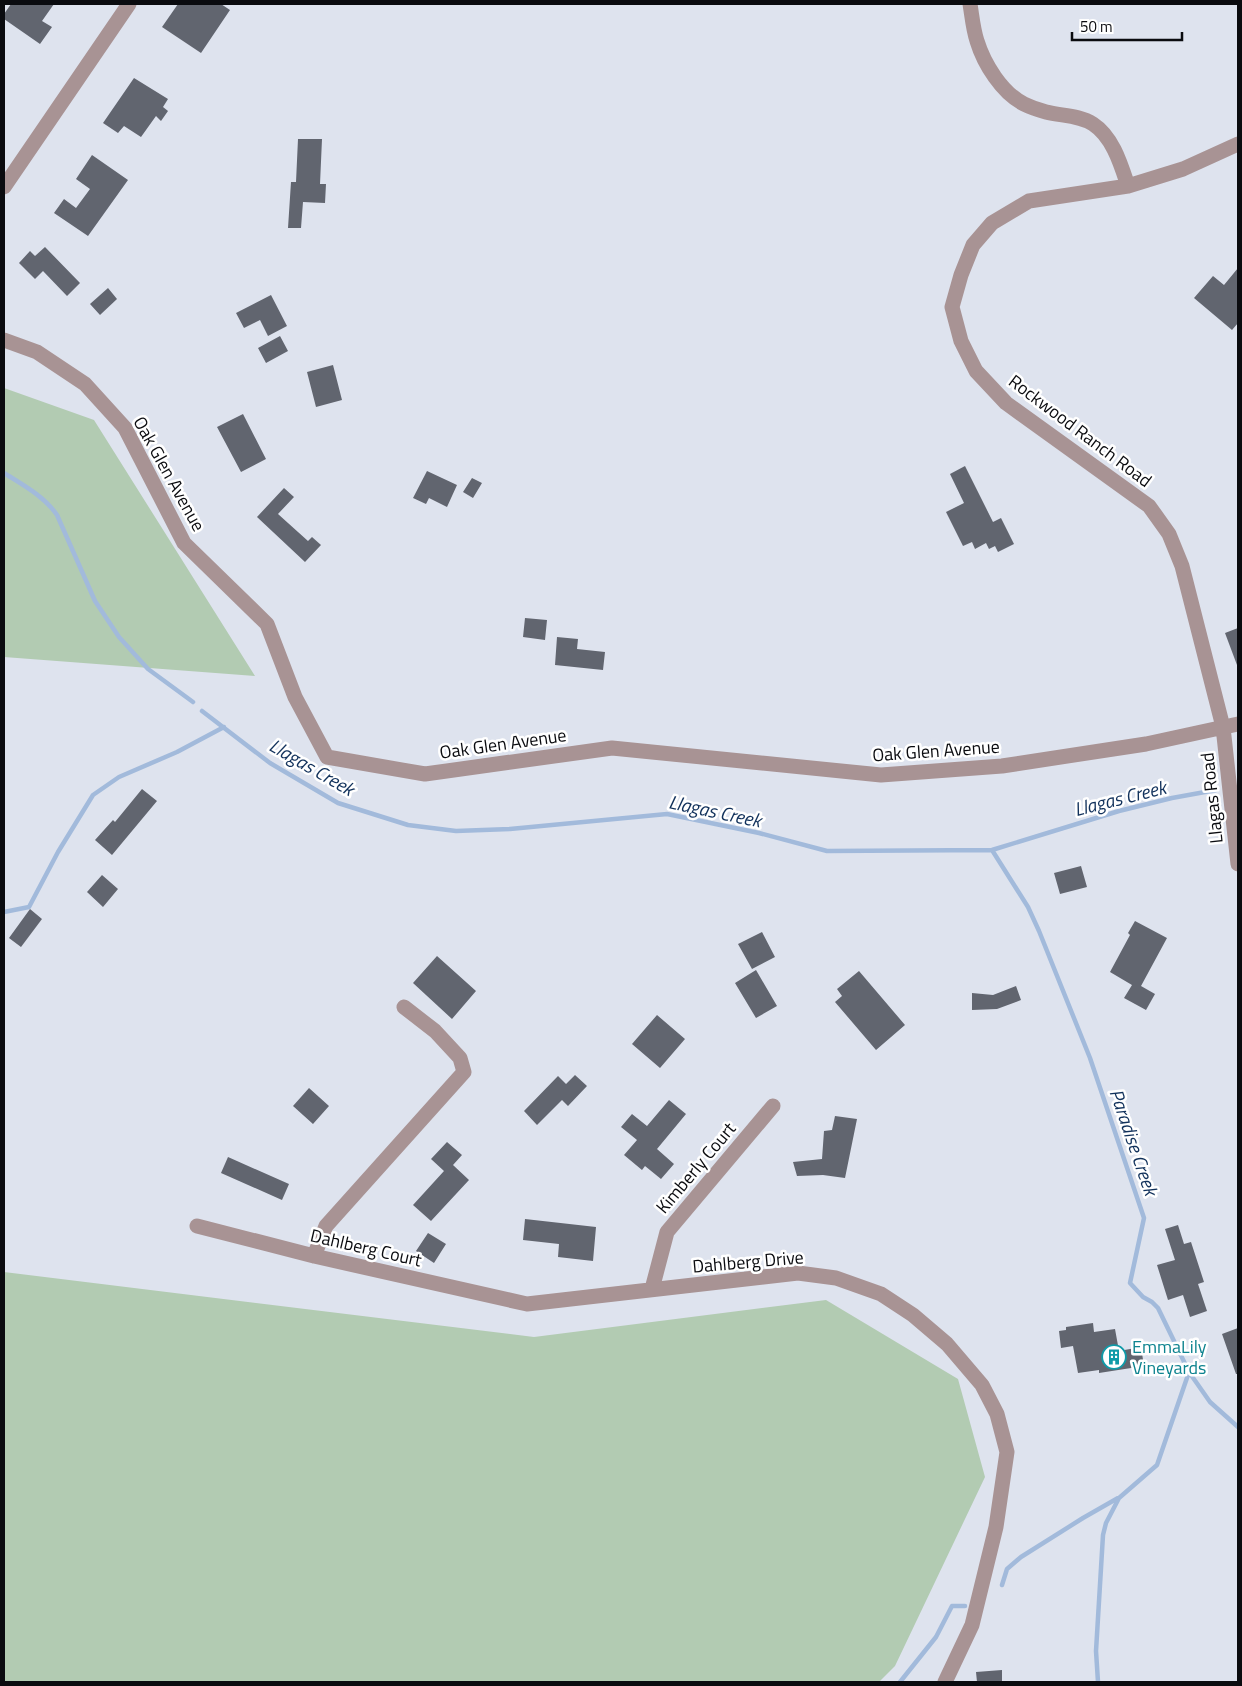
<svg xmlns="http://www.w3.org/2000/svg" width="1242" height="1686" font-family="'Titillium Web',sans-serif">
<style>
.green{fill:#b2cbb2}
.lines{fill:none;stroke-linecap:round;stroke-linejoin:round}
.stream{stroke:#a2badb;stroke-width:4.5}
.building{fill:#61656f}
.minor{stroke:#a89394;stroke-width:15}
.labels{text-anchor:middle;stroke-width:5;stroke-linejoin:round;paint-order:stroke}
.street-label{font-size:18px;fill:#0a0b0f;stroke:#fff}
.culture-label{font-size:18px;fill:#0d838f;stroke:#fff;text-anchor:start}
.water-label{font-size:19px;font-style:italic;fill:#11315b;stroke:#fff}
</style>
<rect width="100%" height="100%" fill="#dee3ee"/>
<path class="green" d="M4,388L94,420L255,676L4,657Z
M4,1272L534,1337L826,1300L958,1379L985,1477L895,1666L879,1682H4Z"/>
<g class="lines">
<path class="stream" d="M4,473C23,485 44,496 57,515L95,601L119,637L148,669L193,702
M202,711L270,763L338,803L408,825L456,831L510,829L667,814L759,833L827,851L992,850L1119,811L1172,798L1216,790
M992,850L1028,907L1039,931L1090,1058L1144,1218L1130,1283L1143,1297L1152,1302L1158,1308L1189,1372L1210,1402L1238,1427
M4,912L29,907L58,852L93,795L119,777L177,752L224,727
M1002,1585L1007,1569L1021,1557L1083,1518L1118,1498
M900,1682L936,1637L952,1606H965
M1098,1682L1096,1651L1103,1535L1106,1523L1119,1498L1157,1465L1189,1372"/>
</g>
<path class="building" d="M11,4H54L42,21L52,27L40,44L4,19V14Z
M178,4H221L230,10L201,53L162,27Z
M134,78L168,99L163,107L168,111L161,121L156,116L141,137L124,126L118,133L103,123Z
M298,139H322L320,184H326L325,203L303,202L301,228H288L291,182H296Z
M92,155L128,180L88,236L54,213L64,199L76,208L90,189L76,179Z
M45,247L80,283L67,296L43,271L35,279L19,263L30,251L35,256Z
M1238,268V323L1232,330L1194,298L1213,276L1224,285Z
M108,288L117,299L100,315L90,304Z
M271,295L287,326L268,336L260,320L244,328L236,313Z
M280,336L288,351L266,363L258,348Z
M333,365L342,400L316,407L307,372Z
M243,414L266,459L241,472L217,427Z
M965,466L993,522L1001,518L1014,544L998,552L995,546L989,549L986,543L975,549L972,542L963,546L946,512L964,503L950,474Z
M427,471L457,485L447,507L429,498L426,504L413,498Z
M472,478L482,483L473,498L463,492Z
M284,488L294,497L278,514L308,541L312,537L321,545L305,562L257,517Z
M525,618L547,620L545,640L523,637Z
M1238,628V665H1237L1225,633Z
M557,637L578,639L577,649L605,652L603,670L555,665Z
M142,789L157,801L112,855L95,840L113,820L115,822Z
M1081,866L1087,887L1060,894L1054,873Z
M102,875L118,889L103,907L87,892Z
M30,909L42,919L21,947L9,938Z
M1135,921L1167,938L1141,986L1155,994L1146,1010L1124,998L1132,985L1110,972L1130,935L1128,933Z
M762,932L775,957L752,969L738,944Z
M437,956L476,991L452,1019L413,983Z
M756,970L777,1006L756,1018L735,983Z
M859,971L905,1025L876,1050L835,1002L842,996L837,989Z
M1016,986L1021,1000L997,1009L972,1010V993L993,995Z
M657,1015L685,1039L660,1068L632,1044Z
M575,1075L587,1086L568,1106L562,1100L537,1125L524,1111L558,1076L566,1084Z
M309,1088L329,1106L313,1124L293,1106Z
M669,1100L686,1114L657,1149L674,1164L661,1179L645,1166L642,1170L624,1155L637,1140L621,1127L632,1114L647,1126Z
M835,1116L857,1119L845,1178L823,1175L797,1176L793,1162L822,1159L824,1131L832,1130Z
M447,1142L462,1155L453,1165L469,1180L431,1221L413,1205L444,1171L431,1159Z
M228,1157L289,1184L282,1200L221,1173Z
M525,1219L596,1227L593,1261L558,1257L559,1244L523,1240Z
M1178,1225L1184,1244L1191,1242L1204,1282L1198,1284L1207,1311L1190,1317L1183,1295L1168,1300L1157,1265L1175,1260L1165,1229Z
M428,1233L446,1244L434,1263L416,1251Z
M1093,1323L1094,1332L1115,1329L1119,1351L1141,1347L1144,1366L1099,1373V1370L1078,1373L1073,1346L1061,1348L1059,1331L1066,1330V1327Z
M1238,1328V1374H1236L1222,1334Z
M1002,1670V1682H977L976,1672Z"/>
<g class="lines">
<path class="minor" d="M970,4C972,16 973,29 977,41C984,64 1002,93 1024,104C1030,107 1039,110 1046,112C1061,116 1079,115 1093,124C1113,137 1121,165 1128,186
M1238,144L1183,169L1128,186L1029,201L992,223L973,245L961,275L952,307L961,341L976,371L1006,403L1149,506L1169,534L1182,566L1223,727L1238,864
M4,187L129,4
M4,340L37,352L85,384L125,428L184,543L267,624L295,697L327,757L425,774L612,748L881,775L1002,766L1146,744L1238,724
M197,1226L314,1256L527,1304L798,1273L836,1278L881,1294L913,1315L947,1344L982,1385L997,1414L1007,1452L996,1527L972,1625L945,1682
M314,1256L326,1226L464,1072L460,1058L435,1031L404,1007
M652,1289L667,1232L773,1106"/>
</g>
<defs>
<g id="building-ring" transform="scale(1.25)"><circle r="9.5" fill="#fff" stroke="#0f9aa8" stroke-width="1.5"/><path d="M-4-6H4V6H1V3H-1V6H-4ZM-2.5-4.3h1.7v1.8h-1.7ZM.8-4.3h1.7v1.8H.8ZM-2.5-1h1.7V.8h-1.7ZM.8-1h1.7V.8H.8Z" fill="#0f9aa8"/></g>
</defs>
<g fill-rule="evenodd">
<use href="#building-ring" x="1114" y="1357"/>
</g>
<g class="labels">
<g class="street-label">
<text transform="translate(1080 431) rotate(37)" y="6">Rockwood Ranch Road</text>
<text transform="translate(169 474) rotate(61)" y="6">Oak Glen Avenue</text>
<text transform="translate(503 744) rotate(-8)" y="6">Oak Glen Avenue</text>
<text transform="translate(936 751) rotate(-4)" y="6">Oak Glen Avenue</text>
<text transform="translate(1212 798) rotate(-96)" y="6">Llagas Road</text>
<text transform="translate(696 1168) rotate(-50)" y="6">Kimberly Court</text>
<text transform="translate(366 1248) rotate(13)" y="6">Dahlberg Court</text>
<text transform="translate(748 1262) rotate(-5)" y="6">Dahlberg Drive</text>
</g>
<g class="culture-label">
<text x="1132" y="1353">EmmaLily<tspan x="1132" dy="21">Vineyards</tspan></text>
</g>
<g class="water-label">
<text transform="translate(312 767) rotate(30)" y="7">Llagas Creek</text>
<text transform="translate(1120 798) rotate(-14)" y="7">Llagas Creek</text>
<text transform="translate(715 811) rotate(12)" y="7">Llagas Creek</text>
<text transform="translate(1134 1142) rotate(71)" y="7">Paradise Creek</text>
</g>
</g>
<rect width="1242" height="1686" fill="none" stroke="#0a0b0f" stroke-width="10"/>
<path d="M1072 32v8h110v-8" fill="none" stroke="#0a0b0f" stroke-width="2.5"/>
<text x="1080" y="32" font-size="15" fill="#0a0b0f" stroke="#ffffff" stroke-width="4" paint-order="stroke">50 m</text>
</svg>
